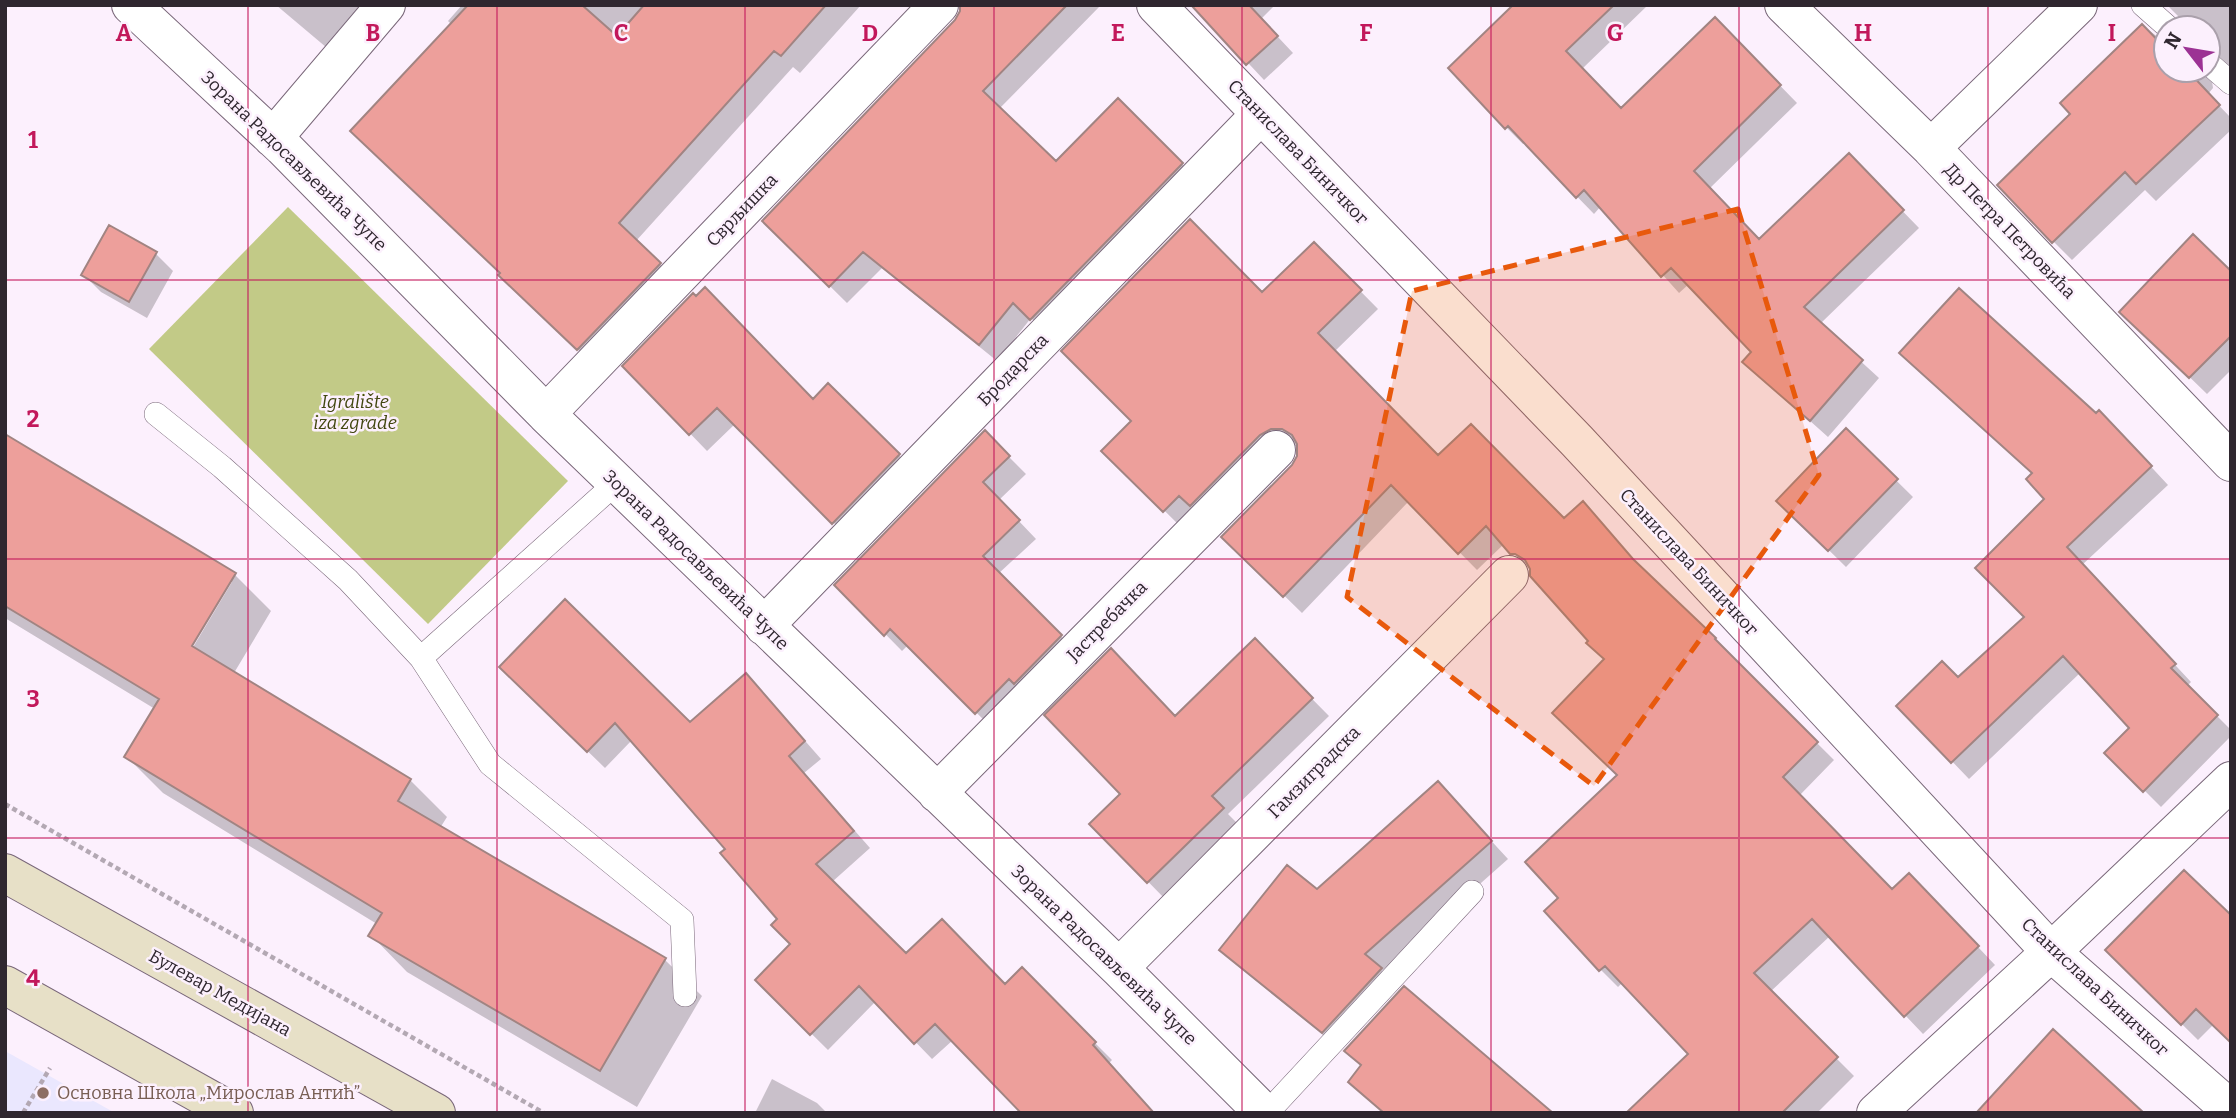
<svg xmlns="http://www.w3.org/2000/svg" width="2236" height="1118" font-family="Bitter,serif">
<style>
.education{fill:#eae7fe}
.green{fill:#c2ca87}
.shadow{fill:#0003;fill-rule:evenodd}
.building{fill:#ed9f9b;stroke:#a18482;stroke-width:2}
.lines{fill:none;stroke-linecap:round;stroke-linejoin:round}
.service-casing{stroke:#796779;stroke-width:24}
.minor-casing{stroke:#796779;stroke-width:40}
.secondary-casing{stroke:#796779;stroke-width:40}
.path{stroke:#b3a8b3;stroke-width:4.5;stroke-dasharray:5 3.5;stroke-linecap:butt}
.service{stroke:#fff;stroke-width:23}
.minor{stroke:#fff;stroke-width:38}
.secondary{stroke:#e7e0c7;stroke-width:38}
.marked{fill:#e8590c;fill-opacity:0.2;stroke:#e8590c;stroke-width:5;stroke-dasharray:14 9;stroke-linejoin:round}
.grid{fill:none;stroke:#c2185b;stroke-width:2;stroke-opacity:0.55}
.education-dot{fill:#8d6e63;stroke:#fcf0fd;stroke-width:2.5}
.labels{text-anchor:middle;stroke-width:5;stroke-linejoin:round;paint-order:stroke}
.street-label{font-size:18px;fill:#2f272f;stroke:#fcf0fd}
.park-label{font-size:18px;font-style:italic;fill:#41460f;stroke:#fcf0fd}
.education-label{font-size:18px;fill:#785e54;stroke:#fcf0fd;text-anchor:start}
.grid-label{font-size:23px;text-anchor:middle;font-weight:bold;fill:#c2185b;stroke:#fcf0fd;stroke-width:5;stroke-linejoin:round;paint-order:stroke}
</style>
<rect width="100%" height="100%" fill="#fcf0fd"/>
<path class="education" d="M5,1051L46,1074L115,1113H5Z"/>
<path class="green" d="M288,207L568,481L428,624L149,349Z"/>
<path class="shadow" d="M276,5H371L333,53Z
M462,5H861L800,73L793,67L636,241L678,282L596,367L518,293L502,274L452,25L448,21Z
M962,5H1101L999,109L1056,163L1118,101L1199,181L1049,336L1031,318L997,361L882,268L847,303L764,221L956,21L962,11Z
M1194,5H1275L1261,19L1293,53L1264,80Z
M1516,5H1648L1582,69L1621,110L1715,19L1797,103L1709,189L1759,241L1849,156L1919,228L1820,324L1879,378L1828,437L1744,362L1754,352L1689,284L1679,293L1601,206L1594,214L1525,143L1523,144L1506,127Z
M2167,5H2231V68H2223L2212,81L2213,88L2208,94L2231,118V130L2156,201L2145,190L2072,260L2053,241L2072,114L2143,26L2166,43V70H2208V28H2184V22Z
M1314,244L1378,309L1334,352L1439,458L1564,521L1583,504L1647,574L1834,760L1799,796L1892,892L1927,893L1995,965L1923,1034L1830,936L1770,992L1854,1076L1817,1113H1628L1690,1054L1623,982L1618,987L1601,970L1561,898L1619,775L1606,660L1532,571L1504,544L1477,570L1409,501L1302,613L1224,537L1293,466L1299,457V446H1289L1182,528L1104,451Z
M156,254L173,271L147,318L101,292L84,275Z
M2231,267V370L2207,394L2139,328Z
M625,366L813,401L828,386L916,472L851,540L735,424L707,451Z
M2096,415L2116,429L2168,485L2082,565L2191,682L2187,686L2231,730V736L2161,807L2107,753L2131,728L2080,673L1969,779L1899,706L1958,679L2026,617L2046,499Z
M1846,431L1913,497L1846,567L1779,501Z
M985,433L1026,474L999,500L1036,539L998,574L1078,653L993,729L908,645L902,651L837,585Z
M5,442L234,574L271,611L234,673L410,780L447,817L440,828L665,960L702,996L637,1107L407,972L371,935L377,924L163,793L126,756L155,709L5,618ZM228,582H232L189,654L186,652Z
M1255,641L1329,716L1228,814L1240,826L1165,899L1092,824L1123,794L1175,718Z
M501,667L690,725L763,693L821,759L804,773L870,848L832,882L906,956L1005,986L1022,970L1112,1060L1109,1063L953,1040L932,1059L876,1001L828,1050L757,980L792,945L780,919L727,849L632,740L605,768Z
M1438,783L1508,859L1382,971L1398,986L1340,1049L1238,966L1221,949L1317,891Z
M2231,918L2214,1024L2198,1040L2107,950Z
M772,1079L817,1103L825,1111L824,1113H755Z"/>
<path class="building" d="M468,5H582L617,36L644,5H826L781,56L774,51L619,223L661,263L577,350L498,275L500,273L350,131Z
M960,5H1067L983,91L1056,161L1118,98L1183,163L1030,320L1013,303L979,345L863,252L829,287L762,221L955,20L960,11Z
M1191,5H1249L1278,36L1246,65Z
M1513,5H1614L1566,51L1621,108L1715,17L1781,85L1694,171L1759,239L1849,153L1904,210L1804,307L1863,360L1810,421L1742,362L1751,352L1671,268L1661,277L1584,190L1576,198L1508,126L1505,129L1448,68Z
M2142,24L2166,49V70H2187L2220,105L2136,184L2125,172L2052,243L1997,185L2070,114L2060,103Z
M1190,219L1262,292L1314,242L1362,290L1318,333L1438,455L1471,424L1564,518L1583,501L1633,559L1716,638L1715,639L1818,742L1783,777L1892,889L1909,873L1979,946L1904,1017L1812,919L1754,973L1838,1057L1782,1113H1626L1688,1054L1605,966L1599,971L1544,911L1558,898L1525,862L1617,775L1552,713L1604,659L1586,643L1588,641L1530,576V569L1525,560L1515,554H1510L1486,526L1458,554L1391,485L1283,597L1221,537L1292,465L1297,456V444L1292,435L1282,429H1271L1260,435L1190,506L1179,496L1163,512L1101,451L1131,421L1061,351Z
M109,225L157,252L129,302L81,275Z
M2193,234L2231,271V336L2189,378L2119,312Z
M705,287L813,399L828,383L900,454L832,524L717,408L689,435L622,366L693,293L696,296Z
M1959,288L2096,413L2099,410L2152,466L2067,547L2176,664L2171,668L2218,715L2143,792L2104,753L2129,728L2063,656L1951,763L1896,706L1942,661L1958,677L2024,617L1975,568L2044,499L2026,479L2032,473L1899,353Z
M1846,428L1898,479L1828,551L1776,501Z
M985,430L1010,456L983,482L1020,520L983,556L1062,635L1014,684L1009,679L975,714L890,629L884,636L834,585Z
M5,434L236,573L192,646L411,779L398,801L666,958L600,1071L368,936L382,913L124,757L159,699L5,606Z
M565,599L690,722L746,673L805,741L789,756L854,831L816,864L906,953L942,919L1005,984L1022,967L1096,1042L1093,1045L1154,1113H1021L935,1024L914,1044L859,986L810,1035L755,980L790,944L771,925L777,919L720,853L725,849L615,723L587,752L499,667Z
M1255,638L1313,698L1212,796L1224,808L1147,883L1089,824L1120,794L1044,715L1111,648L1175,716Z
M1438,781L1492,841L1365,954L1382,968L1322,1033L1219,950L1287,865L1317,889Z
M2184,870L2231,915V1043L2196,1009L2181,1025L2105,950Z
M1404,986L1553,1113H1384L1348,1082L1361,1065L1344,1051Z
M2053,1029L2144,1113H1976Z"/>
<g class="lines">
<g class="service-casing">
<path id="service" d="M2143,5L2169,28
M2208,63L2231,83
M156,414L222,467L348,580L421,658L490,764L682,920L685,995
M421,658L616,483
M1267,1113L1472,892"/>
</g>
<g class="minor-casing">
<path id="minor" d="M131,5L283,147L546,414L1119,968L1264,1113
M1156,5L1577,441L2051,952L2231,1110
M1784,5L1931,148L2231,462
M273,138L386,5
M1931,148L2078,5
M546,414L939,5
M764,626L1261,114
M937,793L1276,450
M1119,968L1509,575
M1876,1113L2051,952L2231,781"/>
</g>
<g class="secondary-casing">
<path id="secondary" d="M5,873L436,1113
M5,985L234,1113"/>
</g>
<path class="path" d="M5,804L544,1113
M23,1113L50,1068"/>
<use href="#service" class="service"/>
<use href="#minor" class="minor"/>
<use href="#secondary" class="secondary"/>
</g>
<path class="marked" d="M1738,209L1819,475L1594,786L1347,597L1412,291Z"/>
<path class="grid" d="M248,5V1113M497,5V1113M745,5V1113M994,5V1113M1242,5V1113M1491,5V1113M1739,5V1113M1988,5V1113M5,280H2231M5,559H2231M5,838H2231"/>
<circle class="education-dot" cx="43" cy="1093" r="7"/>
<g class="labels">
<g class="street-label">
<text transform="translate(1298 152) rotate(46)" y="6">Станислава Биничког</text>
<text transform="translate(294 161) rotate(44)" y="6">Зорана Радосављевића Чупе</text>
<text transform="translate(742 210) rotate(-46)" y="6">Сврљишка</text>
<text transform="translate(2010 231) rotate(46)" y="6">Др Петра Петровића</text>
<text transform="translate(1013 370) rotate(-46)" y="6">Бродарска</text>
<text transform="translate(696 560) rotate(44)" y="6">Зорана Радосављевића Чупе</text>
<text transform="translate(1689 562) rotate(47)" y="6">Станислава Биничког</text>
<text transform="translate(1107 621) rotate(-45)" y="6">Јастребачка</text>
<text transform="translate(1314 772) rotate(-45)" y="6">Гамзиградска</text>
<text transform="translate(1104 955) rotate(44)" y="6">Зорана Радосављевића Чупе</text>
<text transform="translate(2095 987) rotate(43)" y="6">Станислава Биничког</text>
<text transform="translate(220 993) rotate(29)" y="6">Булевар Медијана</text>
</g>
<g class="park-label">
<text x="355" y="408">Igralište<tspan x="355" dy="21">iza zgrade</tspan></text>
</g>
<g class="education-label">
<text x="57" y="1099">Основна Школа „Мирослав Антић”</text>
</g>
</g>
<g class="grid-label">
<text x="124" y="41">A</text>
<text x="373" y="41">B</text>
<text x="621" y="41">C</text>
<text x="870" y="41">D</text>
<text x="1118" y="41">E</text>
<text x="1366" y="41">F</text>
<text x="1615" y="41">G</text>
<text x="1863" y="41">H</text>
<text x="2112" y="41">I</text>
<text x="33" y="148">1</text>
<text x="33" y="427">2</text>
<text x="33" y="707">3</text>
<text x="33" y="986">4</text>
</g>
<rect width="2236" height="1118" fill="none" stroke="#2f272f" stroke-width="14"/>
<g transform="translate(2187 49) rotate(301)"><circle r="33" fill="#fcf0fd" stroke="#aaa0ab" stroke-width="2"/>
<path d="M0-5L12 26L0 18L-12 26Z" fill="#9c3294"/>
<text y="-10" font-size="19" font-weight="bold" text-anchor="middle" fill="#2f272f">N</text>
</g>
</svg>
